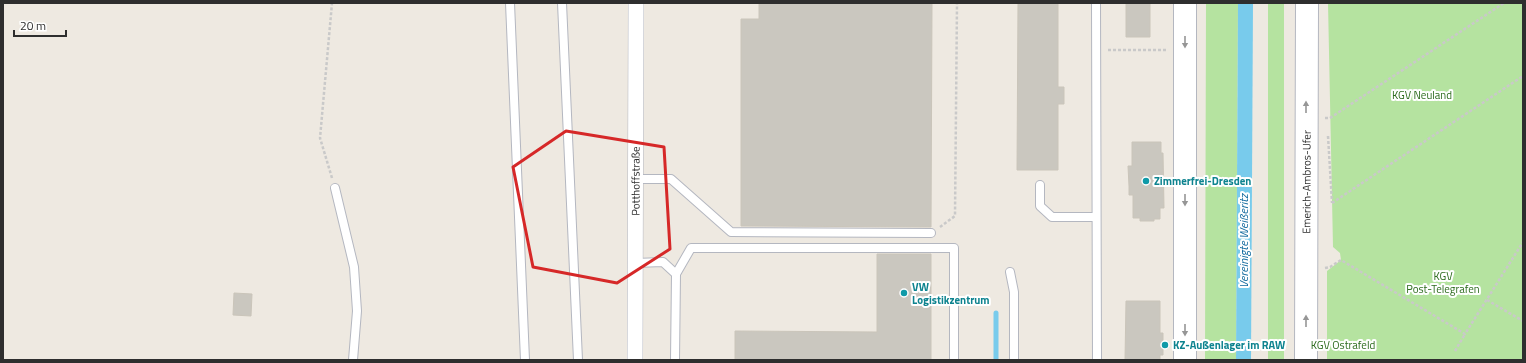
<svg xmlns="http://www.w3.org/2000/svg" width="1526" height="363" font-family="'Titillium Web',sans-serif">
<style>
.green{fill:#b5e3a0}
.water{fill:#78cbec}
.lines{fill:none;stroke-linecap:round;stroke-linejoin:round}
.stream{stroke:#78cbec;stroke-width:5}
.building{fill:#cac7bf;stroke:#cac5ba}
.service-casing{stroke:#b4b7c0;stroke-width:10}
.minor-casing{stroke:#b4b7c0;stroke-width:16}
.secondary-casing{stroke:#b4b7c0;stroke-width:24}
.path{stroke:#c9c9c9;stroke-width:2.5;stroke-dasharray:3 2;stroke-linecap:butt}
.service{stroke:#fff;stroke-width:8}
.minor{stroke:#fff;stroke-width:15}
.secondary{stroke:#fff;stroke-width:22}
.oneway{fill:#969696}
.marked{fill:none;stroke:#d62828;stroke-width:3;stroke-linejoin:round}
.culture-dot{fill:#0f9aa8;stroke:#fff;stroke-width:1.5}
.labels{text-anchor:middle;stroke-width:4;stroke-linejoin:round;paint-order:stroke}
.park-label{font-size:11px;fill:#2c6b1d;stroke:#fff}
.street-label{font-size:11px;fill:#2e2e2e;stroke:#fff}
.culture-label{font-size:11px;font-weight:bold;fill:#0d838f;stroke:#fff;text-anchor:start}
.water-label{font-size:12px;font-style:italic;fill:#116a9e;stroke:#fff}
</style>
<rect width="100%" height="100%" fill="#eee9e1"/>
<path class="green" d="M1206,3H1238L1236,360H1205Z
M1268,3H1284V360H1268Z
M1328,3H1523V360H1327V271L1341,260L1340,253L1333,247Z"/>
<path class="water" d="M1238,3H1253L1251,360H1236Z"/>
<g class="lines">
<path class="stream" d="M996,313V360"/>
</g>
<path class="building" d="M759,3H932L931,227L741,226V19H759Z
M1018,3H1058V87H1064V104H1058V170H1017Z
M1126,3H1150V37H1126Z
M1132,142H1161V153H1163L1164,208H1160V219H1154V221H1140V218H1133V195H1129V186L1128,166H1132Z
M877,254H931V360H735V331L877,332Z
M234,293L252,294L251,316L233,315Z
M1126,301H1160V333H1163V355H1160V360H1125Z"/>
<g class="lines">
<g class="service-casing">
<path id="service" d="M510,3L525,360
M562,3L578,360
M1096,3L1097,360
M635,179H671L731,232L931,233
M1040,185V206L1052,217H1096
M335,188L354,267L357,311L353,360
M635,263L663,262L676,274L675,360
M1010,272L1014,292V360
M676,274L691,248H954V360"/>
</g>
<g class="minor-casing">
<g id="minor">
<path id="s1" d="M635,360L636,3"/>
</g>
</g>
<g class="secondary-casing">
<g id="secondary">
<path d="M1185,360V3"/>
<path id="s2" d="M1306,360L1307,3"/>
</g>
</g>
<path class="path" d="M1108,50H1167
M1325,118H1330L1504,3
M1328,136L1332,203
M332,178L320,138L332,3
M1332,203L1523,76
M940,227L955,216L957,3
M1325,268L1330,267L1341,260L1465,334L1523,242
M1487,300L1523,321
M1455,351L1465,334"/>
<use href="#service" class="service"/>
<use href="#minor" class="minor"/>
<use href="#secondary" class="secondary"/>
</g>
<defs><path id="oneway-solid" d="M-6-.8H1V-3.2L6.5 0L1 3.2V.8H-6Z"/></defs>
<g class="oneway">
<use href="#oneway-solid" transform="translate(1185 42) rotate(90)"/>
<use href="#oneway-solid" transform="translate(1306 107) rotate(-90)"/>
<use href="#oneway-solid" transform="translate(1185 200) rotate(90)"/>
<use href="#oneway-solid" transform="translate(1306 321) rotate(-90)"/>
<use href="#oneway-solid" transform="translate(1185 330) rotate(90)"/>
</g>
<path class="marked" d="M566,131L664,147L670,249L617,283L533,267L513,167Z"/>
<g class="culture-dot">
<circle cx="1146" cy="181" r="4"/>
<circle cx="904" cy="293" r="4"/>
<circle cx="1165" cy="345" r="4"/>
</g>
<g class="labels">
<g class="park-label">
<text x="1422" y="99">KGV Neuland</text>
<text x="1443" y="280">KGV<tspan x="1443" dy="13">Post-Telegrafen</tspan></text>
<text x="1343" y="349">KGV Ostrafeld</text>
</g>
<g class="street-label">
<text dy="4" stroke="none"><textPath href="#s1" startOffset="179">Potthoffstraße</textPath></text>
<text dy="4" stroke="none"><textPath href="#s2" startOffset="178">Emerich-Ambros-Ufer</textPath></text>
</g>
<g class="culture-label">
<text x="1154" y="185">Zimmerfrei-Dresden</text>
<text x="912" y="291">VW<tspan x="912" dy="13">Logistikzentrum</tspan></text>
<text x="1173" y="349">KZ-Außenlager im RAW</text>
</g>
<g class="water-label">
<text transform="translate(1244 241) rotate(-90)" y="4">Vereinigte Weißeritz</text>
</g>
</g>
<rect width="1526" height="363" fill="none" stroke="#2e2e2e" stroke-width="8"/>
<path d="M14 30v6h52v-6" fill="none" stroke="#2e2e2e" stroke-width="2"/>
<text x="20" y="30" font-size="12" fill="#2e2e2e" stroke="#ffffff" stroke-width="3" paint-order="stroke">20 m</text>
</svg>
